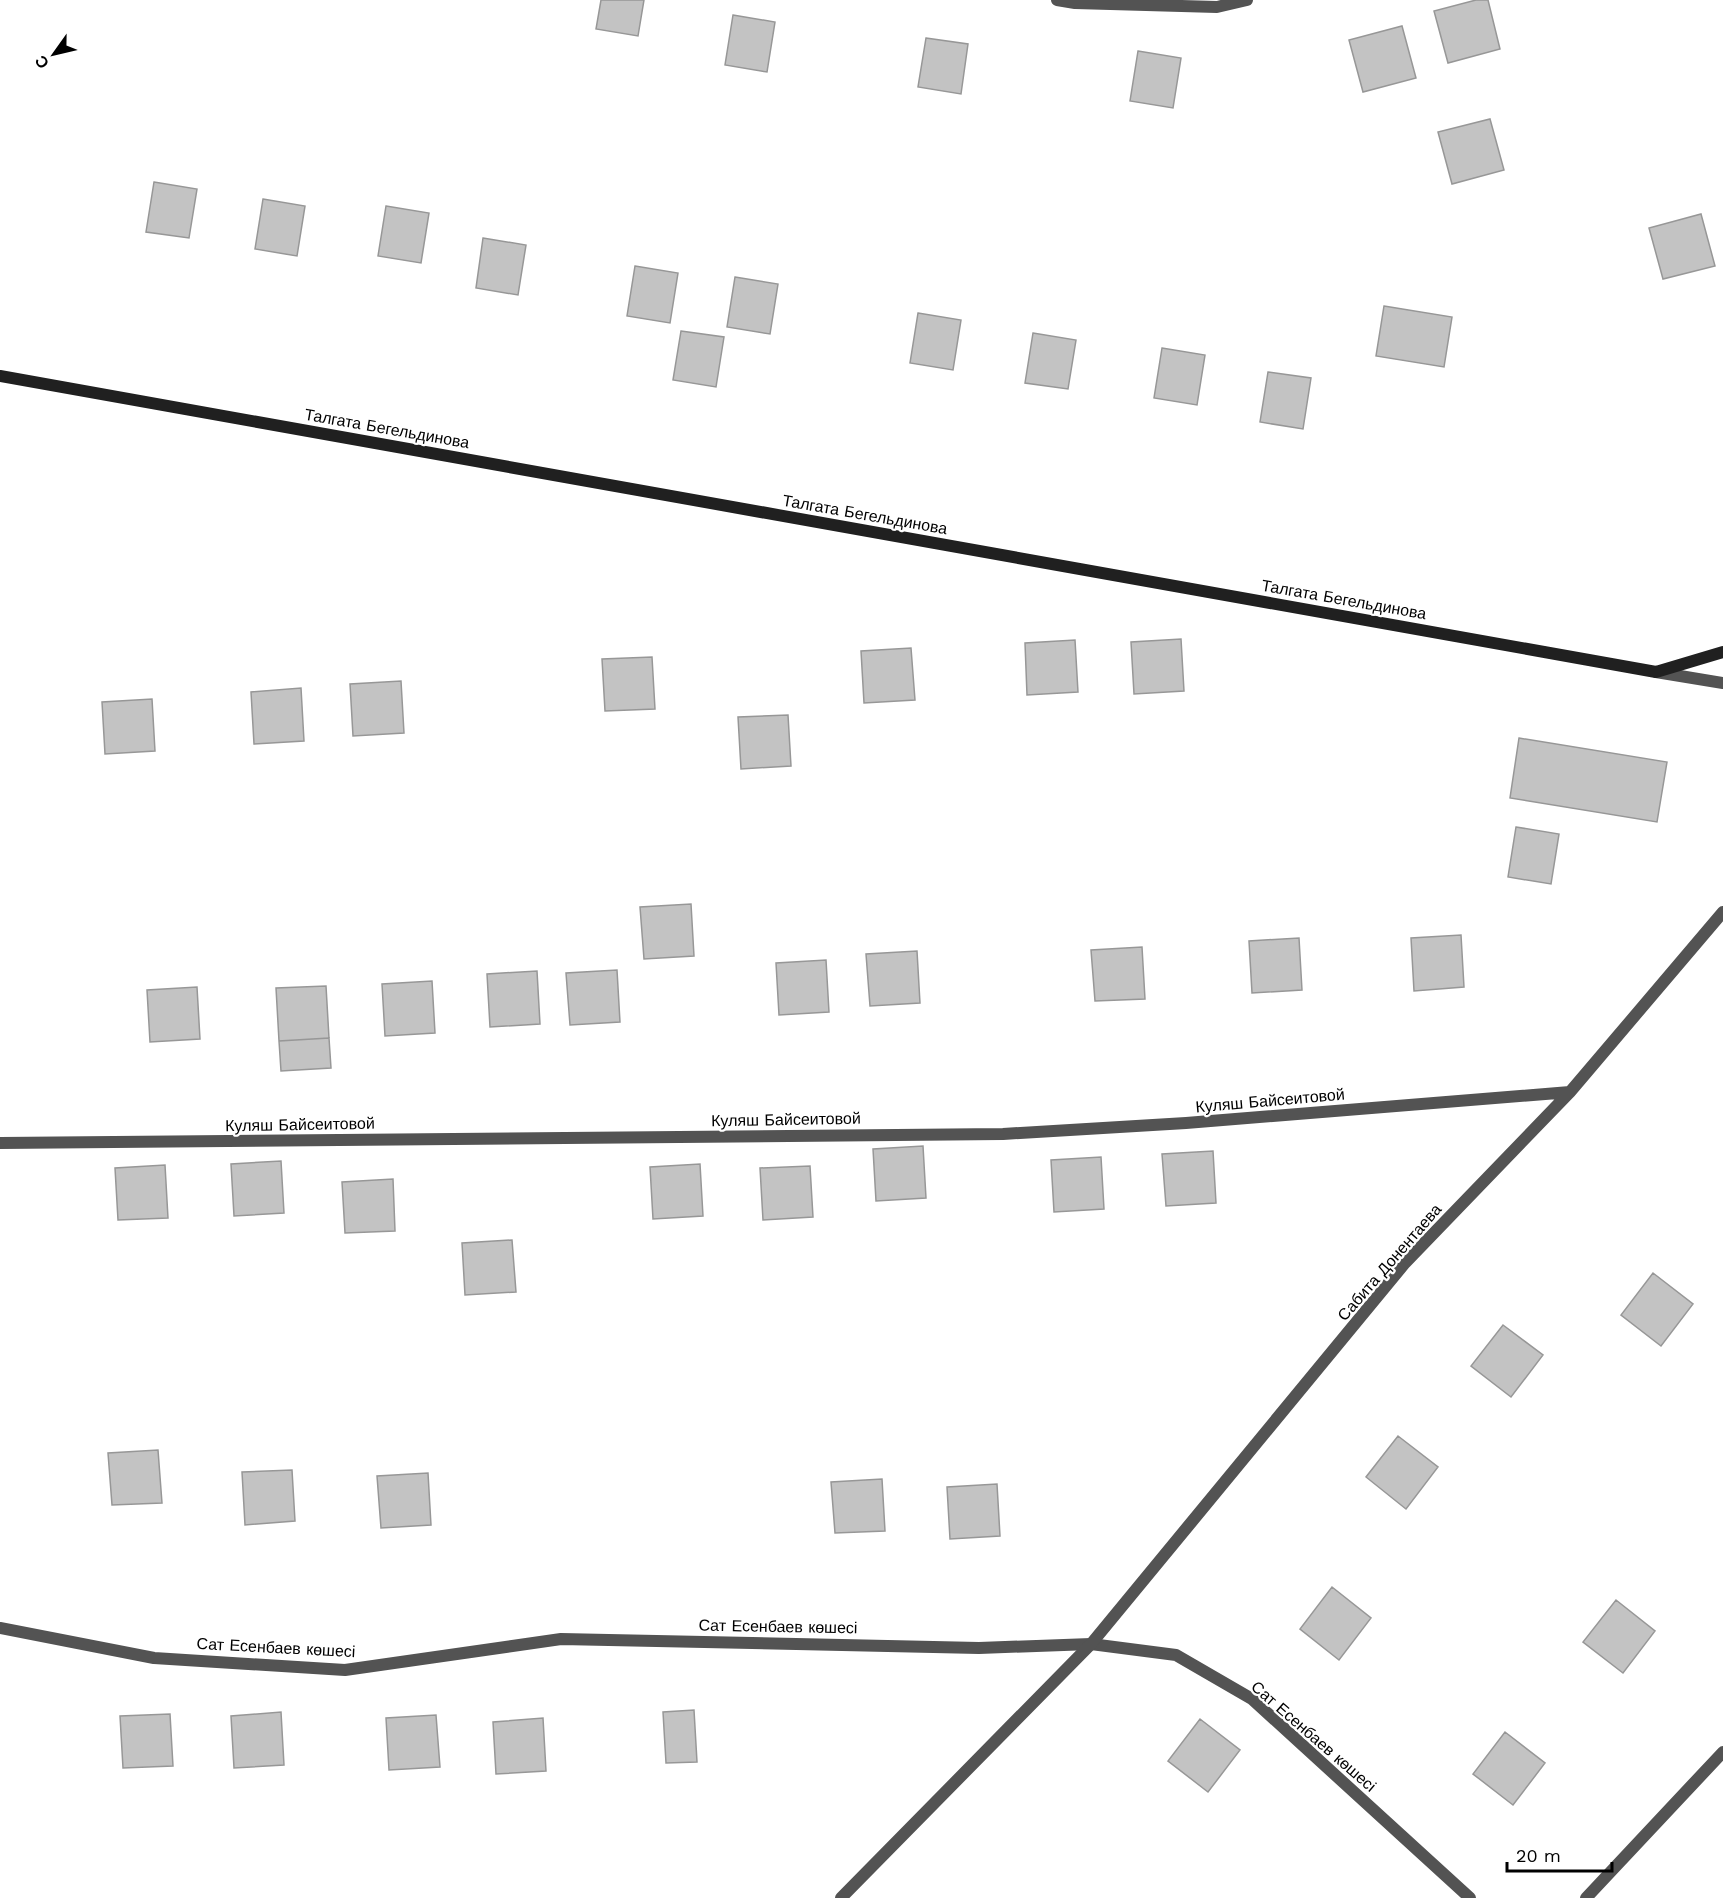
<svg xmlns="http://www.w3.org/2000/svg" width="1723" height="1898" font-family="'Work Sans',sans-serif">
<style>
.building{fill:#c3c3c3;stroke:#979797;stroke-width:1.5}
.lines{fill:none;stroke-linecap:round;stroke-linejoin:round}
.lane{stroke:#535353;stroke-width:12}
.street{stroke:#535353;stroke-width:12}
.secondary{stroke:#202020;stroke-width:12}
.labels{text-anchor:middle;stroke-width:4.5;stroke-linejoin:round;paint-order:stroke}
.street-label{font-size:16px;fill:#000;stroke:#fff}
</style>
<rect width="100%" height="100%" fill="#fff"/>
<path class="building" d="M601,0H644L638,36L596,29Z
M1476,0H1488L1500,49L1448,63L1434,11Z
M733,15L775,22L767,72L725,65Z
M1402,26L1416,78L1363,92L1349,40Z
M926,38L968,44L961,94L918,87Z
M1138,51L1181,58L1173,108L1130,101Z
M1490,119L1504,170L1452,184L1438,132Z
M154,182L197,189L189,238L146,232Z
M263,199L305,206L297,256L255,249Z
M386,206L429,213L421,263L378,256Z
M1701,214L1715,266L1663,279L1649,228Z
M483,238L526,245L518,295L476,288Z
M635,266L678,273L670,323L627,316Z
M735,277L778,284L770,334L727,327Z
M1384,306L1452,317L1444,367L1376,356Z
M918,313L961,320L953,370L910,363Z
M681,331L724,337L716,387L673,380Z
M1033,333L1076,340L1068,389L1025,383Z
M1162,348L1205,355L1197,405L1154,398Z
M1268,372L1311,378L1303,429L1260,422Z
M1181,639L1184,691L1134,694L1131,642Z
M1075,640L1078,692L1027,695L1025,643Z
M911,648L915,700L864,703L861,651Z
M652,657L655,709L605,711L602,659Z
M401,681L404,733L353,736L350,684Z
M301,688L304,741L254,744L251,692Z
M152,699L155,751L105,754L102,702Z
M788,715L791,766L741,769L738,717Z
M1519,738L1667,762L1657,822L1510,798Z
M1516,827L1559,834L1551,884L1508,877Z
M691,904L694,956L644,959L640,907Z
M1461,935L1464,987L1414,991L1411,938Z
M1299,938L1302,990L1252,993L1249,941Z
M1142,947L1145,999L1095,1001L1091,950Z
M917,951L920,1003L870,1006L866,954Z
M826,960L829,1012L779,1015L776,963Z
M617,970L620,1022L570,1025L566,973Z
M537,971L540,1024L490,1027L487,974Z
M432,981L435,1033L385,1036L382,984Z
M326,986L329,1038L279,1041L276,988Z
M197,987L200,1039L150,1042L147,990Z
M329,1038L331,1068L281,1071L279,1041Z
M923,1146L926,1198L876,1201L873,1149Z
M1213,1151L1216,1203L1166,1206L1162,1154Z
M1101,1157L1104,1209L1054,1212L1051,1160Z
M281,1161L284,1213L234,1216L231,1164Z
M700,1164L703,1216L653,1219L650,1167Z
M165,1165L168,1218L118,1220L115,1168Z
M810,1166L813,1217L763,1220L760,1168Z
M393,1179L395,1231L345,1233L342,1182Z
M512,1240L516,1292L465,1295L462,1243Z
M1653,1273L1693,1304L1661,1346L1621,1315Z
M1503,1325L1543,1355L1511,1397L1471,1366Z
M1398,1436L1438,1467L1406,1509L1366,1477Z
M158,1450L162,1503L112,1505L108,1453Z
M292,1470L295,1521L245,1525L242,1472Z
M428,1473L431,1525L381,1528L377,1476Z
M882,1479L885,1531L835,1533L831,1482Z
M997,1484L1000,1536L950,1539L947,1487Z
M1332,1587L1371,1618L1339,1660L1300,1629Z
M1616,1600L1655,1631L1623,1673L1583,1642Z
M694,1710L697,1762L666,1763L663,1712Z
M281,1712L284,1765L234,1768L231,1716Z
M170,1714L173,1766L123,1768L120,1716Z
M436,1715L440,1767L389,1770L386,1718Z
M543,1718L546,1771L496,1774L493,1722Z
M1200,1719L1240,1750L1208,1792L1168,1761Z
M1505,1732L1545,1763L1513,1805L1473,1774Z"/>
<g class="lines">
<path class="lane" d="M1656,672L1723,683
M0,1628L154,1658L345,1670L561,1639L979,1648L1091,1644L1176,1655L1252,1699L1470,1898"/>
<path class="street" d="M1057,0L1075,3L1217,7L1247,0
M0,1143L1003,1134L1186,1123L1570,1092
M841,1898L1091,1644L1405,1263L1570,1092L1723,912
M1586,1898L1723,1752"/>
<path class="secondary" d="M0,376L1656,672L1723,652"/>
</g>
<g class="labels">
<g class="street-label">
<text transform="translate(387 428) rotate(10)" y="6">Талгата Бегельдинова</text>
<text transform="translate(865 514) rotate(10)" y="6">Талгата Бегельдинова</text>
<text transform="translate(1344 599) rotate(10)" y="6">Талгата Бегельдинова</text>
<text transform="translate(1270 1100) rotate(-5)" y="6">Куляш Байсеитовой</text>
<text transform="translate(786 1119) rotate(-1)" y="6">Куляш Байсеитовой</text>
<text transform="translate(300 1124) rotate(-1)" y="6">Куляш Байсеитовой</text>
<text transform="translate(1389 1262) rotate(-49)" y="6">Сабита Донентаева</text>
<text transform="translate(778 1626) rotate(1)" y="6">Сат Есенбаев көшесі</text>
<text transform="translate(276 1647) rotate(3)" y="6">Сат Есенбаев көшесі</text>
<text transform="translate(1314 1736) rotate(41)" y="6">Сат Есенбаев көшесі</text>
</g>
</g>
<g transform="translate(54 54) rotate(236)" stroke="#ffffff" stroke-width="4.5" paint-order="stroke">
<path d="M0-4.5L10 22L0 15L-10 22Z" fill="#000000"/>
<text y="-9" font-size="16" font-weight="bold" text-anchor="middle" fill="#000000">С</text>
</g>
<path d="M1507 1862v9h105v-9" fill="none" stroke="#000000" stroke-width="3"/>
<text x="1516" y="1862" font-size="18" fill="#000000" stroke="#ffffff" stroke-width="4.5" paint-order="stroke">20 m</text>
</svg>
